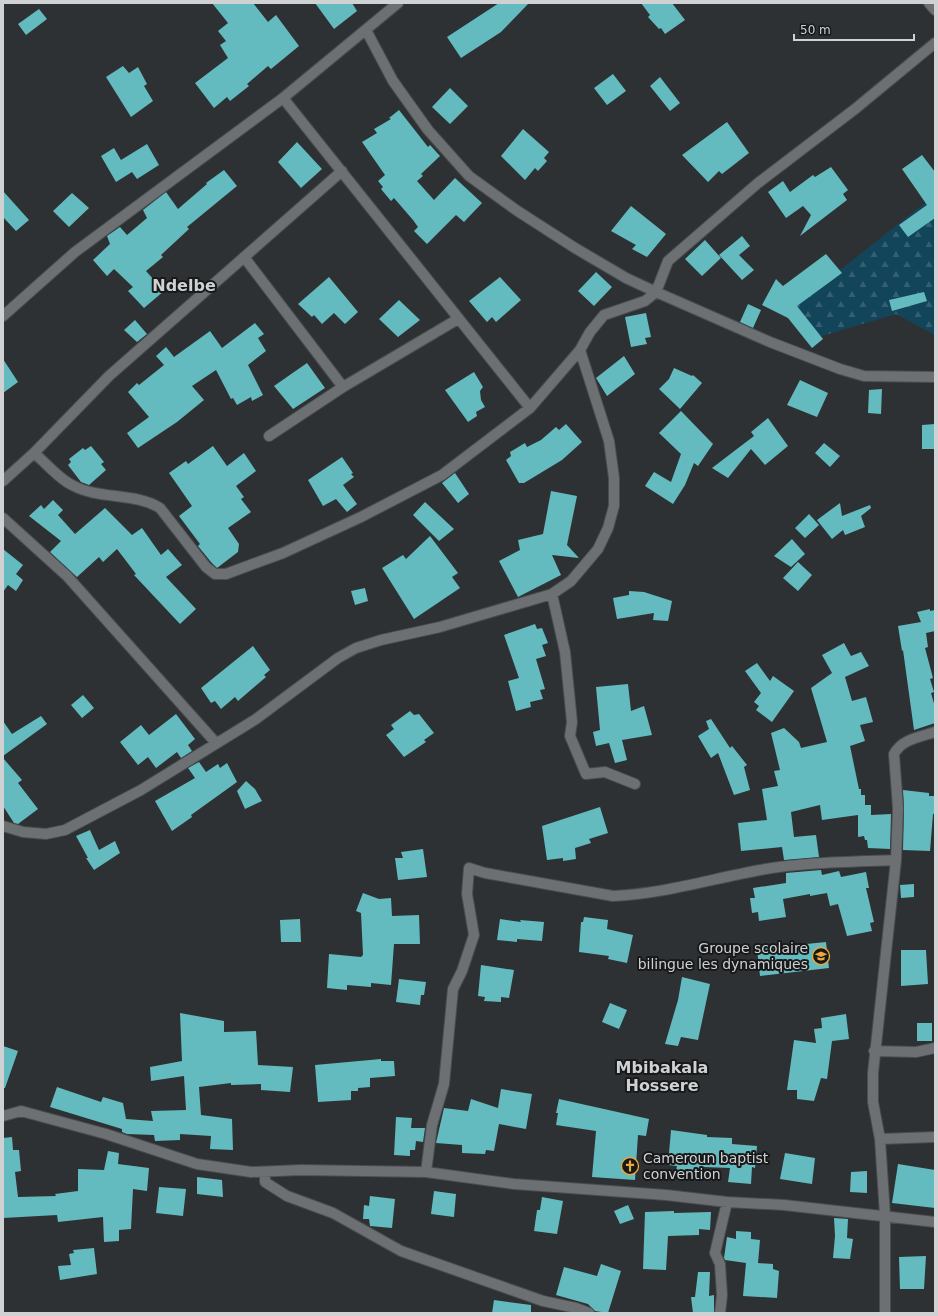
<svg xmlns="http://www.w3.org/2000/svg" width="938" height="1316" font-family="'DejaVu Sans',sans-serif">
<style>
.forest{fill:url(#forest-firs)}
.building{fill:#63bbbf}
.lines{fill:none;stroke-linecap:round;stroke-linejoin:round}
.street-casing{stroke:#4a4d4f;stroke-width:12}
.street{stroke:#6c7072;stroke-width:10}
.labels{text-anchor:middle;stroke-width:4;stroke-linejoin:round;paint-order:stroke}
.poi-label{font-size:14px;fill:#cfd1d3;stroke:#17191a;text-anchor:end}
.quarter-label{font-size:16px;font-weight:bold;fill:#cfd1d3;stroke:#17191a}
</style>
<defs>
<pattern id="forest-firs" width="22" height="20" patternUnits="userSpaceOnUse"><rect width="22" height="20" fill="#13455a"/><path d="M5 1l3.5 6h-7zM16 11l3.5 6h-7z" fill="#345f71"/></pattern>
</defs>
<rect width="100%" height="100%" fill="#2e3133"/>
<path class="forest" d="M935,195V335L896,314L808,340L796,305Z"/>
<path class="building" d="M212,3H253L268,22L276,15L299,46L271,69L268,66L247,84L249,86L230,101L227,97L214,108L195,83L228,58L220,45L226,41L218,31L228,23Z
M315,3H352L357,11L334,29Z
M499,3H529L501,32L461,58L447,37Z
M641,3H672L685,20L665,34L661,28L659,29L648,17L650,15Z
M39,9L47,19L26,35L18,24Z
M123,66L129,73L138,67L147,84L144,86L153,101L131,117L106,77Z
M613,74L626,91L607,105L594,88Z
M660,77L680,103L670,111L650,86Z
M450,88L468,106L450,124L432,107Z
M399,110L428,147L430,145L440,156L421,174L423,176L417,181L434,200L455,178L482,203L464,222L456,215L427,244L414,231L418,227L413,220L394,198L391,201L381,189L383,187L378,181L385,175L362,142L377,133L374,129L391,119L389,118Z
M727,122L749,153L722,174L719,171L708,182L682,155Z
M523,129L549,152L544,158L547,161L538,171L535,168L525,180L501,156Z
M297,142L322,169L301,188L278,162Z
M147,144L159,165L137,179L132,172L116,182L101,156L114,148L121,160Z
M922,155L935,172V218L908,237L899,225L927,205L902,169Z
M831,167L848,190L843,194L847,200L800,236L811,215L803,206L786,218L768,192L783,181L790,192L813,175L815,177Z
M224,170L237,186L187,227L189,229L161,255L163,257L146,271L164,291L144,308L128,291L133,287L114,269L107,276L93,260L110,244L107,236L120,227L127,235L147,218L143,210L166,192L178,209L207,184L206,183Z
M3,191L29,220L16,231L3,217Z
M72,193L89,208L69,227L53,211Z
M631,206L666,234L647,257L632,249L636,245L611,231Z
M742,236L750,246L739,255L754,270L742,280L719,255Z
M705,240L721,258L702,276L685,259Z
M826,254L842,273L797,306L823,339L812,348L788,318L762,305L776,279L783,286Z
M596,272L612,287L594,306L578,291Z
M329,277L358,312L345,324L334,313L322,324L314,315L312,317L298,304Z
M500,277L521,300L496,322L492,317L487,322L469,301Z
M924,292L927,301L892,311L889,300Z
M399,300L420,320L398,337L379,319Z
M748,304L761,310L753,328L740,322Z
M646,313L651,337L645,338L647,344L631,347L625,317Z
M135,320L147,334L137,342L124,330Z
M255,323L264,334L258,338L266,351L248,365L263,395L252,401L251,397L237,405L233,398L231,399L216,370L192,386L204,400L177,422L138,448L127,433L149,417L128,392L137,383L139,385L164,365L156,356L166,347L174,357L210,331L222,348Z
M624,356L635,374L607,396L596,378Z
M3,359L18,382L3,393Z
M307,363L325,388L293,409L274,386Z
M674,368L692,376L693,375L702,383L680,409L659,389L669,379Z
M474,372L483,387L480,391L481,400L485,407L476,412L477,416L468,422L445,390Z
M800,380L828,393L817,417L787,405Z
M882,389L881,414L868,413L869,390Z
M681,411L713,444L698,466L694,463L685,485L673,504L645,486L654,472L671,482L681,454L659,433Z
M768,418L788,446L765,465L751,449L728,478L712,468L754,436L751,432Z
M566,424L582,442L562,460L524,483H519L506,460L511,456L510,452L525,443L527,447L541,440L556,427L559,430Z
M935,424V449H922V425Z
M824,443L840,456L830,467L815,453Z
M91,446L104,462L101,464L106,470L89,485L81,482L68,465L71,462L69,459L83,448L85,450Z
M213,446L227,466L244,453L256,471L236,486L244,497L241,499L251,512L228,528L239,544L238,552L217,568L211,562L198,546L200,544L179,516L192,506L169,473L186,461L188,464Z
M342,457L353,473L351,474L354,477L343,485L357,504L347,512L336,499L323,506L308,480Z
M455,473L469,494L458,503L442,483Z
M551,491L577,496L567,545L579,558L552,555L561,575L518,597L499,561L520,550L518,540L543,534Z
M53,500L63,510L58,515L75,534L105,508L132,535L142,528L161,555L168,549L182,565L166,577L196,609L180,624L134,575L136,574L117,549L103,562L99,557L77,577L50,552L61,541L29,516L41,505L44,509Z
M425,502L454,529L439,541L413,515Z
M840,503L842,516L870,505L871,508L861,516L865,527L845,535L843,530L832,539L817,520Z
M809,514L819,525L805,538L795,528Z
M430,536L458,573L452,577L460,588L414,619L382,568L403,555L406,559Z
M792,539L805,554L791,567L774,556Z
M3,549L23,565L16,574L23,580L16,591L8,585L3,592Z
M798,562L812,575L798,591L783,578Z
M365,588L368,601L355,605L351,591Z
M629,591L644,592L672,601L668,621L653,620L654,613L617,619L613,598L629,595Z
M930,609V611L935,610V631L926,633L928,647L925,648L933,678L930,679L934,692L931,693L935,707V723L914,730L903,650L902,651L898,626L921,622L917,612Z
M535,624L537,629L542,628L548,643L542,645L546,656L536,659L545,689L540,690L543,699L530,702L531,707L516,711L508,681L519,678L504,635Z
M844,643L851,656L861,652L869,666L845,677L852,701L866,697L873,722L860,725L865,741L850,746L859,789H861V795H865V805H871V815L891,814L890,849L868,848L867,840H865L864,836L858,837V815L822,820L820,805L791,812L794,837L816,835L819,857L784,860L782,847L741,851L738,823L767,820L762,789L778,786L774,771L780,770L771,733L784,728L799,742L801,748L827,742L811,688L832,673L822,655Z
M253,646L270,670L264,675L266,677L238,701L235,697L221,709L215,701L211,703L201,688Z
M757,663L770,681L773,676L794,691L772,722L756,710L759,706L754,702L761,693L745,671Z
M628,684L631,711L644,706L652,735L622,740L627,760L615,763L609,743L596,746L593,732L600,730L596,687Z
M83,695L94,708L82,718L71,705Z
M410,711L414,715L419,714L434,733L424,740L426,742L404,757L386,735L394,729L391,725Z
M176,714L195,739L188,745L192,751L181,758L177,752L156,768L148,757L138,765L120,742L141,725L149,735Z
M41,716L47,724L3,756V721L12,734Z
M711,719L730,748L732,746L747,765L744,767L750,790L734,795L718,753L711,758L698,736L709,729L706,721Z
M3,758L22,780L18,783L38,809L18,824L14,823L3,806Z
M199,762L206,772L218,764L220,768L227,763L237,782L191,815L192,817L172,831L155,801L195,778L188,768Z
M246,781L255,789L262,801L245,809L237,791Z
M903,790L929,793V796H935V814H933L930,851L903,850L904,808Z
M600,807L608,833L589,839L591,843L575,848L576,859L563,861V858L547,860L542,826Z
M90,830L99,850L115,841L120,853L94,870L86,858H88L76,836Z
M423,849L427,877L398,880L395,858H403L401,852Z
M821,870L822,875L839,871L841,877L866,872L869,888H866L874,922L870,923L872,931L847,936L838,904L830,906L827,893L810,896V894L783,899L786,917L759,921L758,912L752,913L750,898H755L753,888L786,883V873Z
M914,884V897L901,898L900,885Z
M363,893L379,899L391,898L392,916L419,915L420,944H394L391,985L371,983V987L347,985V990L327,988L329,954L361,957L363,955L361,913L356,911Z
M584,917L608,920L607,929L633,935L627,963L608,959L609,956L579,952L581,922H583Z
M300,919L301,942H281L280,920Z
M500,919L521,922L520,920L544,922L542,941L517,939V942L497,940Z
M826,942L829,968L760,976L757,949Z
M901,950H926L928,984L901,986Z
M481,965L514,970L509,998L501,997V1002L484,1001L485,997L478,996Z
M682,977L710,984L698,1040L681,1037L678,1046L665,1044L678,1000Z
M399,979L426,982L424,995H421L420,1005L396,1002Z
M610,1003L627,1010L619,1029L602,1022Z
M180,1013L224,1021V1032L256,1031L258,1065L293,1067L290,1092L261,1090V1084L231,1085V1083L199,1087L201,1115L232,1119L233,1150L210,1149L211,1136L180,1134V1140L155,1141L154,1135L127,1134L122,1132V1129L50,1107L57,1087L101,1102L103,1097L123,1103L126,1119L153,1121L151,1111L186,1110L184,1076L151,1081L150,1067L182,1061Z
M846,1014L849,1039L832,1041L827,1079L821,1078L814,1101L797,1099V1090H787L794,1040L816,1043L814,1029L822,1028L821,1018Z
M917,1023H932V1041H917Z
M3,1046L18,1051L5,1088H3Z
M381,1059V1061H394L395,1076L370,1078V1087L358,1088V1091H351V1100L318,1102L315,1065Z
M501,1089L532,1094L526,1129L499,1124L494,1151L486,1150L485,1154L462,1153V1145L436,1143L444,1108L468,1111L471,1099L498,1108Z
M559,1099L649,1119L646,1136L638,1135L635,1180L592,1177L596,1131L556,1125L558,1113H556Z
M396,1117L412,1118L411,1128H425L423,1142L416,1141L415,1150H410V1156L394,1155Z
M671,1130L707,1135V1137L732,1138V1144L757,1146L755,1168L752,1167L751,1184L728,1182L730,1168L704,1167V1169L696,1168L695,1173L676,1171L677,1166L668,1165Z
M12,1137L13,1150H19L21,1171L15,1172L18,1197L56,1196L55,1194L78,1191V1169L104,1170L108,1151L119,1153L118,1164L149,1168L147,1191L133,1189L131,1229L119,1230V1241L104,1242L103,1217L58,1222L57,1215L3,1218V1138Z
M785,1153L815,1158L812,1184L780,1179Z
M898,1164L935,1170V1208L892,1203Z
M867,1171V1193L850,1192L851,1172Z
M197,1177L222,1180L223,1197L197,1194Z
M159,1187L186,1189L183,1216L156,1213Z
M434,1191L456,1194L454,1217L431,1214Z
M370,1196L395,1199L392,1228L370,1226L369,1219H363L364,1205L369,1206Z
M542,1197L563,1201L557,1234L534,1231L537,1210H540Z
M628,1205L634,1219L620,1224L614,1211Z
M674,1211V1213L711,1212L710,1230L699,1229V1235L668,1236L666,1270L643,1269L645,1212Z
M834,1218L848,1219L847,1238L853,1239L850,1259L833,1258L835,1236Z
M736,1231L751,1232V1239L760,1240L758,1263L773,1264V1269L779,1271L777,1298L743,1296L746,1263L725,1260L724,1258L727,1237L736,1239Z
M94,1248L97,1274L60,1280L58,1266L71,1265L69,1254L74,1253L73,1250Z
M926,1256L924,1289H900L899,1257Z
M601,1264L621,1271L608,1313L595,1311L588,1304L556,1295L564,1267L597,1276Z
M698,1272H710L709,1296L714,1295V1313H693L691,1297H695Z
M494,1300L531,1305V1313H492Z"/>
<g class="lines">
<g class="street-casing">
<path id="street" d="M929,3L935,10
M366,30L393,81L428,130L469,176L516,210L575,248L626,278L656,292L770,342L840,369L864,376L935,377
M283,98L530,408L580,350L590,332L604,315L645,301L656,292L668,261L758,183L855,109L935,43
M244,257L343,387
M3,316L75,252L283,98L398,3
M269,436L343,387L458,319
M34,453C45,462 59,479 72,485C99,500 134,492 160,508L206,567L215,574H226L283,553L361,517L442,475L530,408
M3,481L34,453L109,376L342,171
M3,518L67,576L216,743
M552,594L565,652L572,722L570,736L586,774L605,772L635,784
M3,826L23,832L46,834L65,830L141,790L256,719L338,658L356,648L381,640L440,627L552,594L571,581L598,549L608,528L614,506V478L609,441L580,350
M874,1051L916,1052L935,1048
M3,1116L21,1111L106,1134L197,1164L251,1172L301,1170L426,1172L514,1184L666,1195L727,1202L784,1205L935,1222
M880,1139L935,1137
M265,1172V1182L287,1196L333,1213L401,1251L543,1301L576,1308L589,1313
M426,1172L432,1125L444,1084L453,989L462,971L474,935L467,894L469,868L485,873L613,896C663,894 711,879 760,870C805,862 851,862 896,860
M720,1313L722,1295L720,1264L715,1253L727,1202
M885,1313V1215L880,1139L873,1102V1073L896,860L898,808L894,754C902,739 920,737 935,732"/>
</g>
<use href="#street" class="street"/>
</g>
<defs>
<g id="school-ring" transform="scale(0.9)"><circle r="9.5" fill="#17191a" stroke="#eda83c" stroke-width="1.5"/><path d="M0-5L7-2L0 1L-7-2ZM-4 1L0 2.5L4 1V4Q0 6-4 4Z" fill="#eda83c"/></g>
<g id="church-ring" transform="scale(0.9)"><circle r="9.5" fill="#17191a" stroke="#eda83c" stroke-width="1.5"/><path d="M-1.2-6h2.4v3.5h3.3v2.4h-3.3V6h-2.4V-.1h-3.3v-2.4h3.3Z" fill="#eda83c"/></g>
</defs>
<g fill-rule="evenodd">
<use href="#school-ring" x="821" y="956"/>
<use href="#church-ring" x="630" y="1166"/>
</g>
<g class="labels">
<g class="poi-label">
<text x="808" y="953">Groupe scolaire<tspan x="808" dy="16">bilingue les dynamiques</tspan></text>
<text x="643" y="1163" text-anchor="start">Cameroun baptist<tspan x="643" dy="16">convention</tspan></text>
</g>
<g class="quarter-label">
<text x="184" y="291">Ndelbe</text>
<text x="662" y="1073">Mbibakala<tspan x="662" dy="18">Hossere</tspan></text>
</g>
</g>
<rect width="938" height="1316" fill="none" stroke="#cfd1d3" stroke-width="8"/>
<path d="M794 34v6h120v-6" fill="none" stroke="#cfd1d3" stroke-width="2"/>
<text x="800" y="34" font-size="12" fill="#cfd1d3" stroke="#17191a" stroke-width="3" paint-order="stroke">50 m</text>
</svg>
